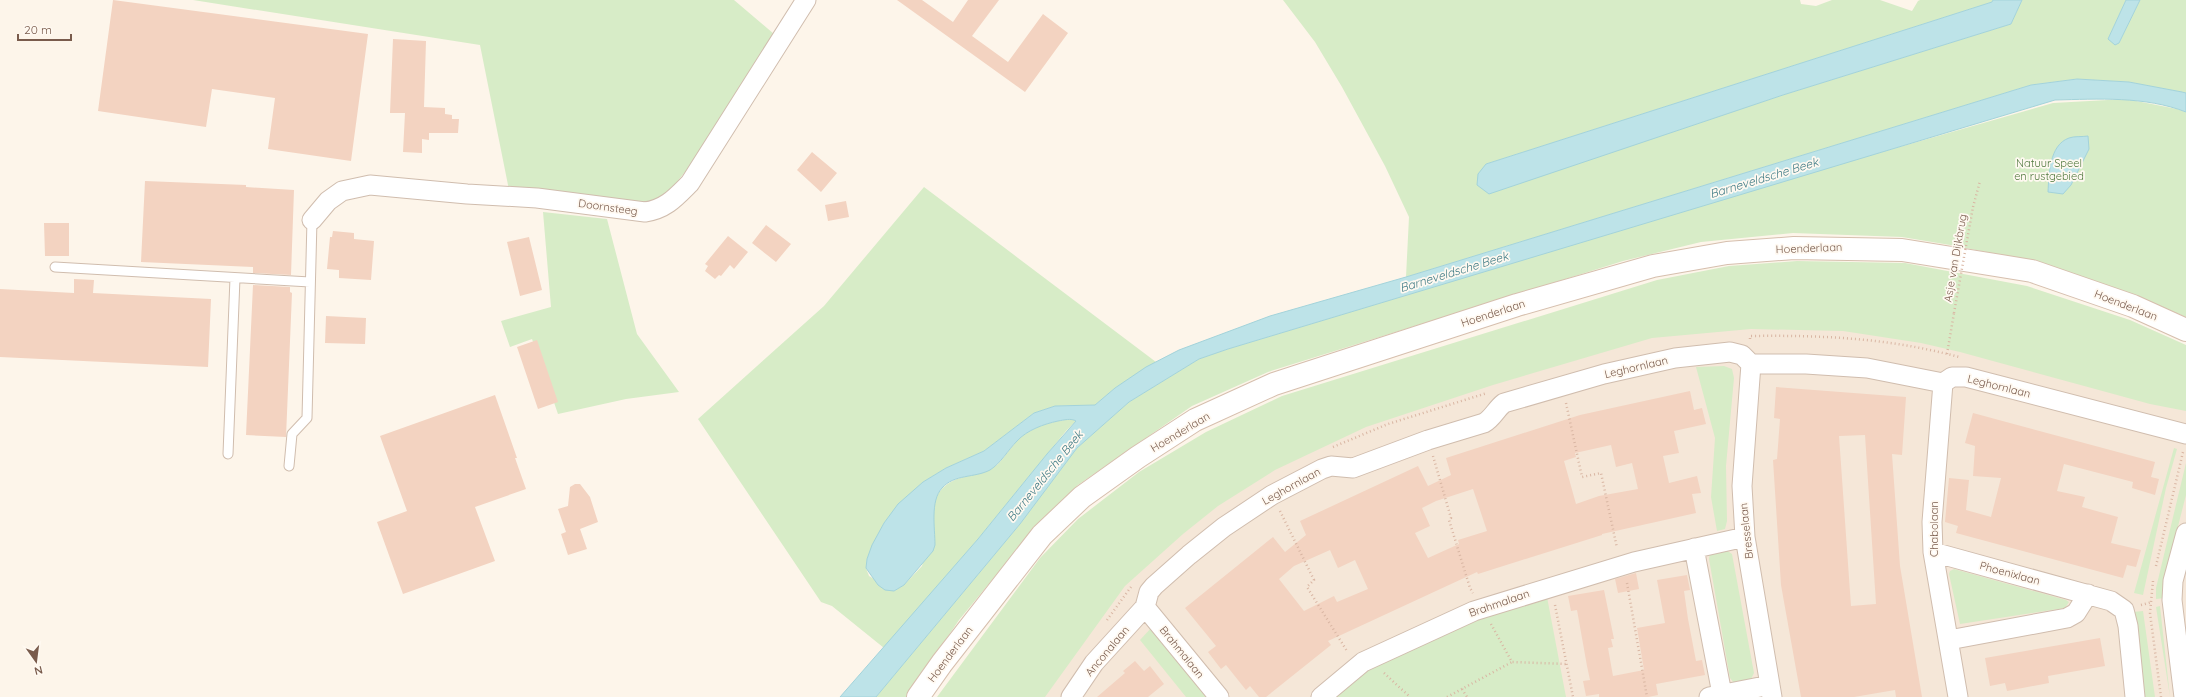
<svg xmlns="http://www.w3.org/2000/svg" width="2186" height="697" font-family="Quicksand,sans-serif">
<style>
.residential{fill:#f5e7d8}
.green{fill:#d7ecc7}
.water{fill:#bde3e8;stroke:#a3d3da}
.building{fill:#f3d3c1;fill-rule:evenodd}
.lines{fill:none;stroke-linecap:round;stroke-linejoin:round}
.lane-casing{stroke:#d0bdae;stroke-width:11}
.street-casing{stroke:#d0bdae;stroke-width:21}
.secondary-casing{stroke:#d6bfae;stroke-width:24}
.path{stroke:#d9b6a3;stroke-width:2.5;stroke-dasharray:1 3;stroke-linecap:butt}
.lane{stroke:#fff;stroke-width:9}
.street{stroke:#fff;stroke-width:19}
.secondary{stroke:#fff;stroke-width:22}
.path-bridge{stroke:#d9b6a3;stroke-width:2.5;stroke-dasharray:1 3;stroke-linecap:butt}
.labels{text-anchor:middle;stroke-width:3.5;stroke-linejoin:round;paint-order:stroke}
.park-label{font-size:11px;fill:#527a40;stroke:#fff9f1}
.street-label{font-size:11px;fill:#795b4c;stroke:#fff9f1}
.water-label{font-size:12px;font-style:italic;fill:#417c86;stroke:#fff9f1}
</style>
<rect width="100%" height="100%" fill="#fdf5ea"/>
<path class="residential" d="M1634,298L2002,320L2186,386V697H1014L1100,516Z"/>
<path class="green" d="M193,0H734L774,34C753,70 686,188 652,203C647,205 639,205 633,205L509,190L480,45Z
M1283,0H1800L1801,4L1816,6L1832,0H1880L1912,11L1918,1L1920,0H1993L1992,2L1486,164L1489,193L1783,95L2011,24L2022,0H2126L2108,39L2119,43L2140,0H2186V93L2129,82L2077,79L2031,85L1406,277L1409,217L1385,166L1342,87L1315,42Z
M2126,99L2177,109L2186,112V317L2136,296L2031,261L1956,246L1902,237L1793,233L1701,242L1623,261L1268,372L1192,406L1078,485L1039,523L959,620L907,697H876L1020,524L1077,448L1129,402L1199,359L1228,349L1833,166L2053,103Z
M924,187L1156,362L1115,388L1095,405L1055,406L1034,413L984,451L946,468L923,482L884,523L867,559L866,568L869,576L894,591L904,585L922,566L936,497C950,474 968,479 989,470C1001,465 1008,450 1017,441C1027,430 1044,424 1058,421C1065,420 1071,418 1076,421L1066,431L978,539L884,648L832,606L821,602L698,419L824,306Z
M543,212L607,219L637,334L679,392L626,399L558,414L532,339L510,347L501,321L551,307Z
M1797,261L1905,263L2027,286L2130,320L2186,345V411L2150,404L1960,352L1921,343L1843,331L1751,329L1652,338L1493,385L1366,427L1275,470L1218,506L1183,534L1125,586L1045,697H937L1040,558L1078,519L1139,472L1206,432L1282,396L1657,280L1729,266Z
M1724,366L1732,369L1734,378L1726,466L1727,521L1725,529L1717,531L1711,497L1715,438L1696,367Z
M2174,448L2177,449L2166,488L2143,595L2134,593Z
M2186,463V495L2164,581L2165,598L2156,599V588Z
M1726,550L1732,554L1754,673L1751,679L1734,683L1730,678L1709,559L1710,553Z
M1954,569L2066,600L2069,602L2065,608L1960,624L1949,574L1950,571Z
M1547,597L1566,697H1332L1364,671L1375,665L1483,618Z
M2160,606L2170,697L2156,607Z
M2143,611L2155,697H2142L2133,612Z
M1152,627L1210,697H1186L1140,640Z"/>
<path class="water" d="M1993,0H2022L2011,24L1783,95L1489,194L1477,185L1478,174L1486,164L1992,2Z
M2126,0H2140L2119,43L2115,45L2108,39Z
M2077,79L2129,82L2182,92L2186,93V112C2145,96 2098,99 2055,100L1228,349L1199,359L1129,402L1077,448L1020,524L876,697H840L978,539L1047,454L1076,421C1071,418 1064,420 1058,421C1044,424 1027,430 1017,441C1008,450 1001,463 990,470C975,478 954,474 942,488C930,501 935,528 935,545L933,551L904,585L894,591L885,590L878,585L866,568L867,559L872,545L884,523L898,504L923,482L946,468L984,451L1034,413L1055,406L1095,405L1115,388L1146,367L1179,350L1270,316L1406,277L2031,85Z
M2088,136L2089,149L2071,185L2063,194L2048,192C2049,175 2049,145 2069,138C2074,136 2082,137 2088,136Z"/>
<path class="building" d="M113,0L368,34L351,161L268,149L275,98L212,89L206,127L98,111Z
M897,0H922L953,22L968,0H999L972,36L1008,62L1043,14L1068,33L1025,92Z
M393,39L426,41L424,107L445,108V114L452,115V119H459L458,133H429V140L422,139V153L403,152L405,113H390Z
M812,152L837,173L821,192L797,170Z
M145,181L246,185V187L294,190L291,275L253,273V267L141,262Z
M846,201L849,217L828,221L825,205Z
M44,223H69V256H45Z
M766,225L791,244L776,262L752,243Z
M333,231L354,233V239L374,241L371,280L339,278V270L327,269L330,237H332Z
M728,236L748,252L734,269L730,265L721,276L719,275L715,279L705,271L708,266L705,264Z
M529,237L542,290L520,296L507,242Z
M74,279L94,280L93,293L211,299L208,367L0,357V289L74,293Z
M253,285L290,287V292L292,293L286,437L246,435Z
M326,316L366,318L365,344L325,343Z
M537,340L558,402L538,409L517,347Z
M1776,387L1906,397L1902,455L1892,454L1900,566L1922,697H1896L1895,690L1854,697H1801L1781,585L1773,460L1777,459L1780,419L1774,418ZM1865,435L1876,604L1851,606L1839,436Z
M1690,391L1694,410L1702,408L1706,424L1674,431L1679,453L1663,456L1669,483L1697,476L1701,493L1692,494L1696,513L1602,534V535L1519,561L1478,574L1477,572L1328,641L1331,645L1266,697H1259L1250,686L1246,690L1226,665L1221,669L1208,652L1216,646L1185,608L1273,537L1285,552L1306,535L1300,521L1418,466L1428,486L1451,475L1446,458L1580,415ZM1611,445L1616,467L1632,463L1638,489L1599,496L1576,504L1564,461L1576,457L1575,453ZM1473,489L1487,531L1458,540L1459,544L1428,558L1415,533L1430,526L1422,508L1436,501ZM1330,550L1338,568L1355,560L1368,589L1337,602L1334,596L1304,611L1279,579L1294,566Z
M495,395L517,458H515L526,489L475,507L495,561L403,594L377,522L407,511L380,436Z
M1973,413L2155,462L2151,477L2159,479L2155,495L2132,488L2133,482L2064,464L2057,491L2085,497L2082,507L2118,517L2111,543L2141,550L2136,567L2127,565L2123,578L1956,533L1958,526L1945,522L1949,478L1969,480L1966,510L1991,517L2001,478L1973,476L1975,446L1965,443Z
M575,484H580L590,497L598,522L580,529L587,549L568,555L561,534L566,532L558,509L568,506L570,487Z
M1636,573L1639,589L1618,593L1615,579Z
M1687,575L1690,590L1684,591L1688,619L1696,661L1702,660L1705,675L1656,684L1658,695L1648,697H1599V694L1586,696L1583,681L1590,680L1587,666L1577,610L1571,611L1568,596L1604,590L1614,639H1611L1613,647L1608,648L1613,676L1644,670L1637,628L1665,623L1657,580Z
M2100,638L2105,666L2048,676L2049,683L2007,691L2005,683L1990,686L1985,658Z
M1135,661L1144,671L1150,666L1164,684L1148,697H1097L1125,673L1123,671Z"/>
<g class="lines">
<g class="lane-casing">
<path id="lane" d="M55,267L310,282
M228,454L235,278
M289,466L292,434L307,418L312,220"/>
</g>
<g class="street-casing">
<path id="street" d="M312,220L328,201L342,191L370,185L467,194L537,198L645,212C666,209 676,197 690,183L806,0
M1751,364L1742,486L1745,537L1772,697
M1943,383L1932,522L1933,552L1958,697
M1694,548L1722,694
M1933,552L2111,601L2124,610L2128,626L2135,697
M1145,607L1149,592L1154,586L1189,555L1224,527L1272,495L1322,469L1331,466L1353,468L1428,440L1484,423C1493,418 1496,409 1504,403L1604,374L1675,358L1730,352L1742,355L1751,364H1806L1867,368L1943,383L1952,377H1966L2186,434
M1145,607L1219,697
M1949,640L2067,618L2076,613L2088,594
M1071,697L1094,663L1145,607
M1321,697L1363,662L1474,611L1634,562L1745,537
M1709,697L1770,685
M2184,697L2172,600L2173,581L2186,533"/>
</g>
<g class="secondary-casing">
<path id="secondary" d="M918,697L942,663L1042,535L1082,497L1138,457L1195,420L1274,384L1517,305L1653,266L1727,253L1794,248L1902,250L2032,271L2133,306L2186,330"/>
</g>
<path class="path" d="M1973,207L1980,181
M1750,339V336C1822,335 1889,338 1959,357
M1947,354L1954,313
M1566,403L1582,477L1601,473L1617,548
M1333,447L1388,424L1487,393
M1433,456L1451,518L1449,520L1470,588L1473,593
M1280,511L1314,580L1307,587L1347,651
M2156,566L2183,452
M2153,581L2150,613L2161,697
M1627,583L1647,697
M1555,605L1573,697
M2141,605L2152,602
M1107,620L1131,587
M1491,624L1512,662L1567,664
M1384,673L1410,697
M1462,689L1467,697
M1447,697L1512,662"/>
<use href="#lane" class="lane"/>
<use href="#street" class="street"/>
<use href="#secondary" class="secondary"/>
<path class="path-bridge" d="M1954,313L1973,207"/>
</g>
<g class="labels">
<g class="park-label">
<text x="2049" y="167">Natuur Speel<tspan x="2049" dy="13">en rustgebied</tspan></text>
</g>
<g class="street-label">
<text transform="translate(608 207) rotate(8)" y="4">Doornsteeg</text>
<text transform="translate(1809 248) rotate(-2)" y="4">Hoenderlaan</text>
<text transform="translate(1955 258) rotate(-80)" y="4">Asje van Dijkbrug</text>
<text transform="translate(2126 305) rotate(21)" y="4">Hoenderlaan</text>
<text transform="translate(1493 313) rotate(-18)" y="4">Hoenderlaan</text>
<text transform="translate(1636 367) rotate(-13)" y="4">Leghornlaan</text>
<text transform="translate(1999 386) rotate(14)" y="4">Leghornlaan</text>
<text transform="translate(1180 432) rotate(-31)" y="4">Hoenderlaan</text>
<text transform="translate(1291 486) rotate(-29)" y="4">Leghornlaan</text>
<text transform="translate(1934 529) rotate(-90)" y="4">Chabolaan</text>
<text transform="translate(1746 531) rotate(-96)" y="4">Bresselaan</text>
<text transform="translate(2010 573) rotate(15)" y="4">Phoenixlaan</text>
<text transform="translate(1499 603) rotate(-19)" y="4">Brahmalaan</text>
<text transform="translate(1107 651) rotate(-50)" y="4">Anconalaan</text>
<text transform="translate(1182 652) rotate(51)" y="4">Brahmalaan</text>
<text transform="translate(950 654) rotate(-53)" y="4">Hoenderlaan</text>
</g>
<g class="water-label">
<text transform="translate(1764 178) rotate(-17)" y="4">Barneveldsche Beek</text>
<text transform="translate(1454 272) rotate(-17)" y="4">Barneveldsche Beek</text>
<text transform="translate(1045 476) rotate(-51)" y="4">Barneveldsche Beek</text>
</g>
</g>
<g transform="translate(36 661) rotate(166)" stroke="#fff9f1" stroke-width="3" paint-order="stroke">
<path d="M0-3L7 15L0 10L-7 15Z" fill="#795b4c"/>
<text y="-6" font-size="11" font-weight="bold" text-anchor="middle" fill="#795b4c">N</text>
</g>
<path d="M18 34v6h53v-6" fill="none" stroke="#795b4c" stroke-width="2"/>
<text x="24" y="34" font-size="12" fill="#795b4c" stroke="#fff9f1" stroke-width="3" paint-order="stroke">20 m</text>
</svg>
